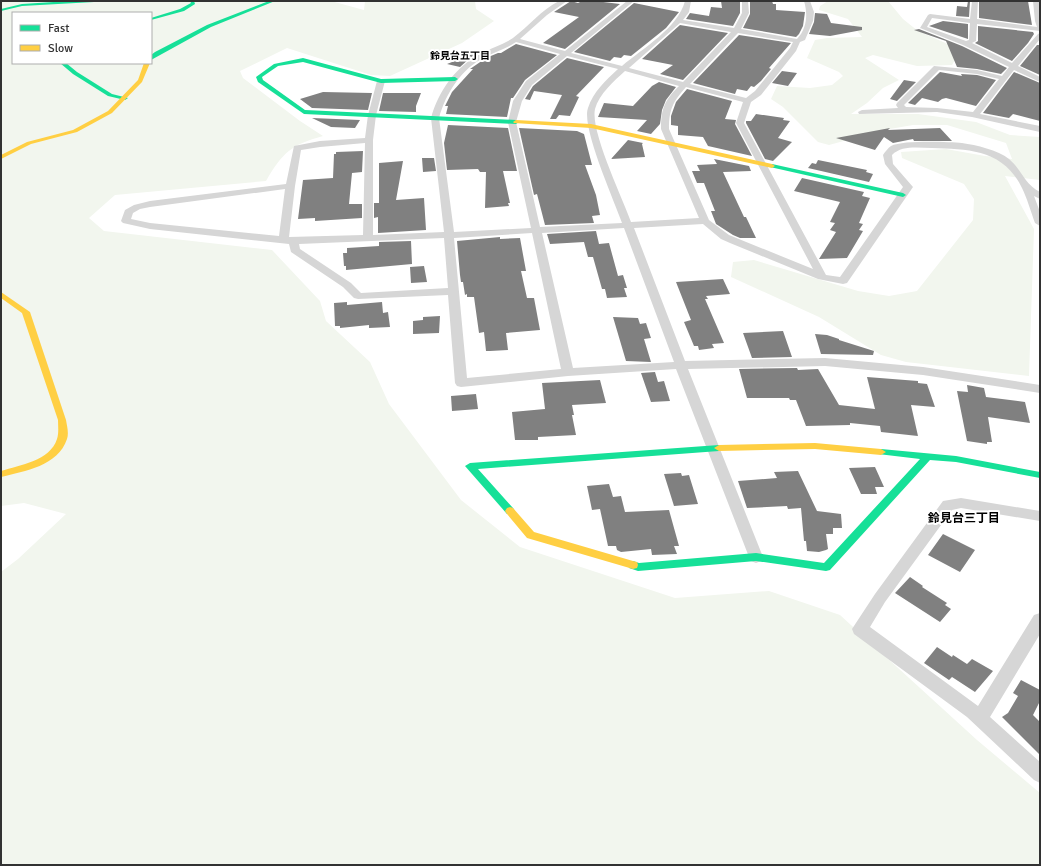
<svg xmlns="http://www.w3.org/2000/svg" width="1041" height="866" font-family="Signika,'Noto Sans JP',sans-serif">
<style>
.green{fill:#f2f6ee;fill-rule:evenodd}
.building{fill:#808080}
.lines{fill:none;stroke-linecap:round;stroke-linejoin:round}
.street{fill:#d6d6d6;fill-rule:evenodd}
.fast{fill:#16e098;fill-rule:evenodd}
.slow{fill:#ffcf43;fill-rule:evenodd}
.labels{text-anchor:middle;stroke-width:4;stroke-linejoin:round;paint-order:stroke}
.far-neighbourhood-label{font-size:10px;font-weight:bold;fill:#000;stroke:#fff}
.neighbourhood-label{font-size:12px;font-weight:bold;fill:#000;stroke:#fff}
</style>
<rect width="100%" height="100%" fill="#fff"/>
<path class="green" d="M1,1H331L364,10L365,1H475L476,9L494,21L462,43L390,76L371,75L287,48L240,71L243,78L300,121L323,136C291,145 283,152 266,181L115,195L89,218L104,231L272,250L320,301L326,321L370,362L389,404L461,500L520,547L675,598L769,591L840,615L977,740L1040,793V865H1V572L18,559L66,514L24,503L1,506ZM13,13H151V63H13Z
M828,1H888L903,19L918,31L950,45L959,53L952,65L917,66L873,55L865,58L899,80L883,88L867,103L851,114H918L976,122L1010,135L1040,137V180L1005,176L1034,229L1029,376L906,362L881,355L819,317L731,277L733,262L754,260L858,291L889,296L917,291L973,220L974,199L964,184L902,158L901,152L946,149L985,156L1012,159L1006,143L947,125H913L884,130L829,145L818,142L783,107L771,99L777,86L810,88L832,85L843,76L839,72L807,58L815,40L827,38L862,37L848,19L819,10L820,6Z"/>
<path class="building" d="M571,1L578,3L582,1H595L620,4L565,49L543,43L579,17L554,12Z
M721,1H740V13L733,26L686,19L690,13L709,16L711,7L722,8Z
M750,1H772L773,4H776V10L805,12L803,26L799,34L796,37L743,28L750,14Z
M968,1H970L969,17L956,16L957,6L967,7Z
M979,1H1028L1032,25L979,18Z
M634,3L679,12L666,28L631,56L624,55L621,58L614,57L610,61L574,52Z
M815,13L827,14L831,23L862,27V30L830,36L809,34L814,22Z
M943,21L968,24V39L929,26Z
M680,25L728,33L683,80L660,74L673,65L642,59Z
M978,26L1033,32L1034,34L1028,43L1012,61L975,43L978,41Z
M919,29L962,46L1007,68L1001,74L977,69L957,67L946,41L914,30Z
M739,35L791,43L769,68L771,69L761,81L754,87L751,86L747,91L737,89L735,94L693,83Z
M516,44L557,55L525,80L513,98H511L507,117L446,114L448,106H445L452,92L473,69H470L486,58L498,53H501Z
M1037,45H1040V75L1020,66Z
M485,49H486L470,58L460,67L447,64Z
M567,58L604,67L576,96L579,97L570,116L559,115L556,119H550L562,95L534,91L530,100L525,99L533,86Z
M782,71L797,73L788,86L772,83Z
M940,72L962,76L961,74L977,75L996,80L976,106L946,98L942,99L938,102L922,98L915,105L908,103Z
M1014,72L1040,83V121L1013,114L1009,118L983,113Z
M904,80L916,82L897,101L890,99Z
M659,82L676,87L666,100L662,110L660,124L651,134L637,131L647,120L598,117L604,103L633,106L652,86Z
M687,89L732,101L725,119L736,120L735,124L752,156L708,146L703,137L678,135V126L671,125V116L676,102Z
M323,92L372,93L368,110L312,108L300,99Z
M383,93H421L416,106V112L379,111Z
M756,114L784,118L783,120L790,121L778,138L792,142L773,161L765,159L746,123V121H751Z
M312,118L360,120L355,128L331,127Z
M448,125L508,128L517,171H503L510,203H508L509,206L485,208L486,172H480L478,169L447,170L444,143Z
M519,128L577,131L584,134L592,165H585L596,195L600,215L592,216L594,223L545,225L537,194L534,195Z
M890,128L888,130L940,128L952,141H914L913,139L893,143L884,137L875,150L836,138Z
M628,140L643,143L642,144L645,157L611,159Z
M363,151L362,172L352,173L349,204H362V218L315,221V218L298,219L303,180L333,178L334,154H336V152Z
M422,158H434L436,171L423,172Z
M714,159L749,166L751,171L723,172L744,217H746L756,238H740L733,235L716,224L711,211H715L704,183H697L692,171H700L697,165L717,164Z
M818,160L867,170L866,172L873,174L869,182L808,168L812,163L816,164Z
M403,161L396,200L424,198L426,230L378,233V217L374,218V203H379V163Z
M802,178L864,192L862,196L870,198L859,223L863,224L859,230L863,231L847,258L819,259L836,232L830,230L835,223L830,222L840,202L794,191Z
M596,231L599,244L609,243L618,276L623,275L627,288H624L627,297L607,298L605,289H602L593,257H588L584,242L550,244L547,234Z
M500,237V239L520,238L526,271H521L527,298H534L540,330L506,333L508,350L490,351H486L484,332L479,333L474,297H467V294L465,295L463,282H461L460,275L457,241Z
M411,241L412,264L346,270V266H344L343,253H347V248L379,246V242Z
M424,266L427,282L411,283L410,267Z
M723,279L730,294L706,296L708,299H705L724,343L712,344L714,348L699,350L698,346H694L684,322L691,320L676,282Z
M347,302V305L382,302L383,313L388,312L390,327L369,328V325L340,328V326H335L334,303Z
M440,316L439,333L413,334V321L423,320V317Z
M613,317L638,318L640,324L646,323L651,338L644,339L651,362L626,361Z
M783,331L792,357L752,358L743,333Z
M815,334L827,335L839,339V340L874,351L873,355L821,354Z
M797,368L798,370L818,369L839,405L875,409L867,377L918,381V383L927,384L935,407L911,405L918,436L881,432L880,426L850,423V425L806,426L796,400H790L789,398H747L739,369Z
M655,372L658,382L664,381L670,401L651,402L641,373Z
M600,380L606,403L572,405L574,415H572L576,435L538,437V440H515L512,412L545,409L542,383Z
M967,385L984,388L986,397L1025,402L1030,423L988,417L992,442H987V444L967,441L957,391L968,392Z
M476,394L478,409L452,411L451,396Z
M875,467L884,487H875L877,494H861L849,468Z
M798,471L817,511L841,514L842,528H833V534H826L828,549L826,550L819,552L807,551L806,541H804L801,508L788,509L787,506L747,508L738,481L777,478L774,472Z
M681,473L682,476L689,475L698,504L674,506L664,474Z
M609,484L613,497L621,496L625,512L669,510L679,546H674L677,554L652,555L651,549L621,552L617,550L616,546H608L600,509L592,510L587,486Z
M943,534L975,550L960,572L928,555Z
M910,577L923,586L922,587L947,603L945,605L951,609L940,622L895,593Z
M937,647L952,657L953,655L967,664L972,659L993,671L975,692L952,677L949,680L924,663Z
M1021,680L1040,690V701L1033,715L1040,722V755L1002,717L1008,713L1018,696L1013,693Z"/>
<g class="lines">
<path class="street" d="M559,1H567L547,15L520,39L565,51L627,1H634L571,53L622,66C643,48 678,28 685,1H691L689,12L683,20L734,28L742,13V1H748L749,13L741,29L797,39C807,29 808,14 804,1H810L814,12L813,21L805,40L800,42L796,51L761,95L751,102L744,123L826,275L840,277L903,187L885,164L883,155C885,152 888,148 891,146C903,140 948,142 962,143C976,145 998,150 1009,159C1022,170 1024,184 1040,192V199L1034,196L1040,212V226L1035,223C1031,212 1027,198 1022,188C1004,150 969,149 932,148C918,148 902,145 892,155L893,164L913,187L847,283L843,284L818,279L730,243L721,239L703,224L634,228L685,361L825,358L923,367L1040,385V393L923,375L825,366L688,369L763,557L761,561L756,563L751,561L749,557L676,369L568,376L461,387L457,386L455,383L448,295L358,299L354,298L343,287L291,252L289,244L150,229L123,223L121,221L125,210L134,205L150,201L286,184L294,146L320,141L365,138L368,115L377,81L381,79L385,81L376,115L373,140V235L444,232L431,118C438,92 456,66 480,54C491,48 503,45 513,38C529,26 541,10 559,1ZM680,23L731,32L683,82L629,68ZM738,33L793,42L790,48L755,91L746,98L690,84ZM516,42L560,54L526,81L513,101L508,122L531,228L454,232L439,118C446,93 461,69 485,57C495,52 506,49 516,42ZM567,56L618,69C606,80 593,92 588,108C581,127 614,200 622,223L540,227L516,122L522,101L532,85ZM625,71L679,86C665,100 661,108 661,129L699,218L631,222C623,199 590,131 595,109C599,94 614,81 625,71ZM686,87L743,102L736,123L813,269L729,235L709,220L669,129C669,109 673,102 686,87ZM365,143L363,235L289,237L295,186L301,150L320,147ZM285,189L279,236L150,223L131,219L133,213L140,209L150,207ZM624,228L674,362L573,368L542,233ZM532,233L561,369L467,378L454,238ZM444,238L448,288L361,293L351,283L300,249L299,244Z
M972,1H978L977,19L1037,27L1035,21L1033,1H1039L1040,31L977,24L976,41L972,43L1012,63L1038,34L1040,33V39L1018,66L1040,77V82L1014,70L980,114L1040,126V132L972,117L937,112L859,114L858,112L862,110L898,108L896,105L897,103L934,66L977,70L1002,76L1009,67L963,45L920,28L928,15L930,14L970,19ZM932,18L970,23L969,40L966,41L927,27ZM939,70L977,74L999,79L973,112L937,108L906,107L904,105Z
M961,498L1040,511V521L961,508L952,510L885,602L870,627L978,706L1034,615L1040,613V634L990,717L1040,762V783L1034,780L967,717L854,634L852,629L875,594L943,501Z"/>
<path class="fast" d="M69,1H96L94,2L22,6L1,11V9L22,4Z
M190,1H194L195,4L184,11L151,20V18L180,9L191,3Z
M269,1H275L211,27L151,60V55L155,52L207,25Z
M303,58L381,79L455,77L458,79L455,81L381,83L303,62L278,66L262,77L263,80L305,110L516,120L519,122L516,124L304,114L258,82L256,77L274,64Z
M60,63H66L77,72L112,94L128,98L125,100L108,96L73,74Z
M772,164L903,193L906,195L903,197L770,167L769,166Z
M719,445L724,448L719,451L478,469L513,508L515,511L513,514H507L465,466L470,463Z
M881,449L956,456L1040,472V478L956,462L930,460L830,570L826,571L756,561L638,571L629,568L628,565L629,562L633,561L639,563L756,553L824,563L920,459L878,454L876,452Z"/>
<path class="slow" d="M144,63H150L142,82L112,113L77,132L31,144L1,159V155L27,142L73,130L108,111L138,80Z
M516,120L591,124L772,164L775,166L772,168L591,128L514,123L513,122Z
M1,292L30,312L66,420C67,426 69,433 67,439C58,466 25,471 1,477V471C20,465 50,461 57,439C59,433 58,426 58,420L22,313L1,298Z
M815,443L881,449L886,452L881,455L815,449L719,451L714,448L719,445Z
M510,507L513,508L534,532L633,561L637,562L638,565L637,568L633,569L527,538L507,514L505,511L507,508Z"/>
</g>
<g class="labels">
<g class="far-neighbourhood-label">
<text x="460" y="59">鈴見台五丁目</text>
</g>
<g class="neighbourhood-label">
<text x="964" y="522">鈴見台三丁目</text>
</g>
</g>
<rect width="1041" height="866" fill="none" stroke="#323232" stroke-width="4"/>
<rect x="12" y="12" width="140" height="52" fill="#ffffff" stroke="#adadad"/>
<rect x="20" y="25" width="20" height="6" fill="#16e098" stroke="#adadad"/>
<text x="48" y="32" font-size="12" fill="#323232">Fast</text>
<rect x="20" y="45" width="20" height="6" fill="#ffcf43" stroke="#adadad"/>
<text x="48" y="52" font-size="12" fill="#323232">Slow</text>
</svg>
